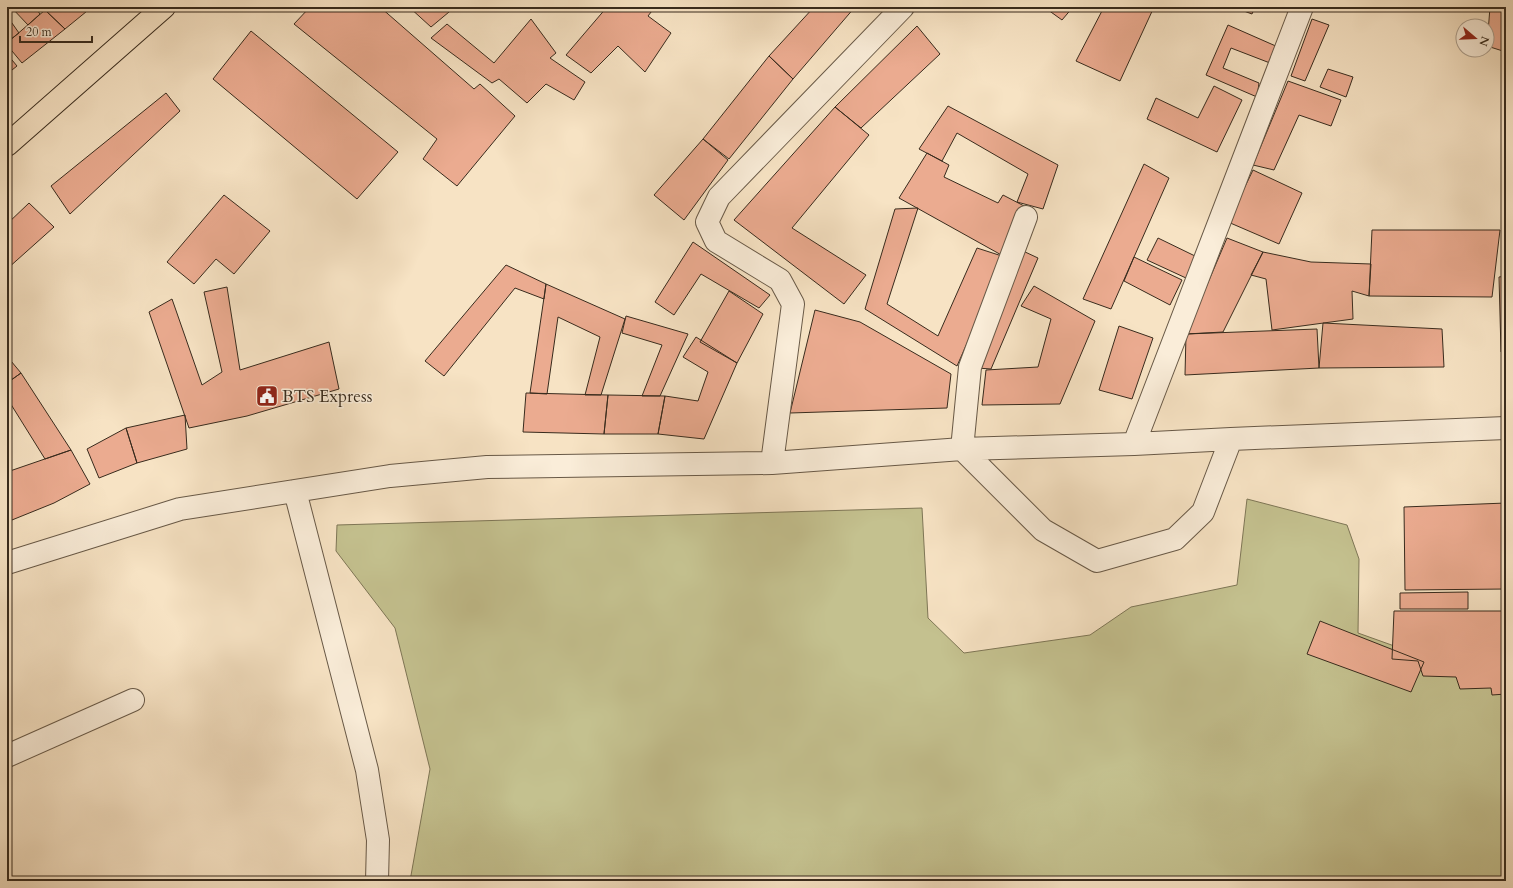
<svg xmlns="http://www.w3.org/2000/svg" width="1513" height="888" font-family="Cardo,serif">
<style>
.green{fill:#c4c18f;stroke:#7e7656}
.building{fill:#ebab90;stroke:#382b1d}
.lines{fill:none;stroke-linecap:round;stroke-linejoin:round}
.minor-casing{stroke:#685947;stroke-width:24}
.major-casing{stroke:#382b1d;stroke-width:24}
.minor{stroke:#faedd9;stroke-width:22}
.major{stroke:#f7e3c4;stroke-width:22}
.labels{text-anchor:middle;stroke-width:3;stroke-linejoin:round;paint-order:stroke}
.poi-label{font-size:17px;fill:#382b1d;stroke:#faedd9;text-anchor:start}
</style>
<rect width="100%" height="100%" fill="#f7e3c4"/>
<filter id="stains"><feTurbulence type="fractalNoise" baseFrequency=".005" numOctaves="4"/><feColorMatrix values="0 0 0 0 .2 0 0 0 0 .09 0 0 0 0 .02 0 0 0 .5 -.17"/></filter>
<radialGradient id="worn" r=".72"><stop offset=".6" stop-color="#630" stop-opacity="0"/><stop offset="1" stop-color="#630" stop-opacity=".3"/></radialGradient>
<path class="green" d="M1247,499L1347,525L1359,559L1358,633L1506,686V881H410L430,769L395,628L336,551L337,525L922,508L928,618L964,653L1090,635L1131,607L1237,585Z"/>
<path class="building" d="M11,7H35L40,14L28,25Z
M49,7H92L65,29L45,10Z
M310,7H380L474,89L480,84L515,116L457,186L423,159L437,139L294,24Z
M409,7H455L431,27Z
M607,7H655L648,16L671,33L645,72L618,46L591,73L566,55Z
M814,7H855L793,79L769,56Z
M1044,7H1073L1062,20Z
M1104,7H1154L1120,81L1076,61Z
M1233,7H1255L1252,14Z
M1490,7H1506V52L1487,46Z
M45,10L65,29L22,63L7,45V43Z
M7,16L19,33L7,42Z
M531,19L556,53L550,58L585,82L574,100L546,84L527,103L499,79L492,83L431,38L447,24L494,63Z
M1312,19L1329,25L1305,81L1291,76Z
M1228,25L1278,47L1270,63L1231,48L1223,68L1259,83L1257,97L1206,75Z
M917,26L940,54L861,128L835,107Z
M251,31L398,152L357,199L213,79Z
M7,54L17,66L7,74Z
M769,56L793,79L729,159L703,139Z
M1328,69L1353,77L1346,97L1320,87Z
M1288,81L1341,100L1331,126L1299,115L1274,170L1253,165Z
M1214,86L1242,100L1217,152L1147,119L1156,98L1198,118Z
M166,93L180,111L70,214L51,186Z
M948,106L1058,165L1043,209L1017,202L1028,174L957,133L942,161L919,149Z
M835,107L869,135L792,228L866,275L844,304L734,220Z
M703,139L728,160L684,220L654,195Z
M927,153L949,165L944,177L998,203L1003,195L1026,207L1005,257L899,198Z
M1144,164L1169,178L1111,309L1083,299Z
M1253,170L1302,193L1279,244L1228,222Z
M224,195L270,231L234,274L216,259L194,284L167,262Z
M29,203L54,227L7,269V224Z
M918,208L887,304L938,336L977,248L1005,257L957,366L865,309L895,209Z
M1372,230H1500L1492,297L1369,296Z
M1158,238L1195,256L1186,278L1147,260Z
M1227,238L1263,252L1223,332L1186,334Z
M693,242L770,295L759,308L701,274L674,315L655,302Z
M1023,251L1038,258L991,369L977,368Z
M1263,252L1311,262L1371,264L1369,296L1352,291L1353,319L1272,330L1266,279L1251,275Z
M1134,257L1182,280L1170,305L1124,281Z
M506,265L546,284L544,299L515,288L444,376L425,361Z
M1506,276V351L1501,352L1499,277Z
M546,284L625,319L601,395H585L600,337L558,317L547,394L530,393Z
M1034,286L1095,321L1060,404L982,405L986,370L1038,367L1051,319L1021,306Z
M227,287L240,370L329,342L339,389L247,416L189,428L149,312L172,299L202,385L222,372L204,292Z
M729,291L763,314L737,363L700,342Z
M815,310L860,322L951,374L947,408L790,413Z
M626,316L688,334L660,396H642L662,345L622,333Z
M1323,323L1442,329L1444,367L1319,368Z
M1119,326L1153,338L1132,399L1099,390Z
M1317,329L1319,368L1185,375L1186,334Z
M696,337L737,363L704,439L658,434L665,396L698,401L708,372L683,357Z
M11,361L21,373L7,383V365Z
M21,373L71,450L45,459L7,398V383Z
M526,393L608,395L604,434L523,432Z
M608,395L665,396L658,434H604Z
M185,415L187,449L137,463L126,428Z
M126,428L137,463L99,478L87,449Z
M71,450L90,484L54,503L7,522V472Z
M1506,503V589L1405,590L1404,507Z
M1468,592V609H1400V593Z
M1394,611H1506V694L1492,695L1491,688L1460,689L1456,677L1423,676L1418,661L1392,659Z
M1320,621L1424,662L1411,692L1307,654Z"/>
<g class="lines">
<g class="minor-casing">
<path id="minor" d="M1026,217L970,367L962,449L1043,530L1097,561L1175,539L1203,512L1231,439
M1134,444L1302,7
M772,463L793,304L780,280L716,241L707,222L719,197L903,7
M295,491L367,770L378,840L377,881
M7,563L180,509L390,476L487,467L772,463L962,449L1134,444L1231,439L1506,428
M7,756L133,700"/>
</g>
<g class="major-casing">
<path id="major" d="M7,145L164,7"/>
</g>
<use href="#minor" class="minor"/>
<use href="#major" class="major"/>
</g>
<defs>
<g id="civic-square" transform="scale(1.15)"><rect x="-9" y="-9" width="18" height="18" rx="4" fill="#8f2418" stroke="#faedd9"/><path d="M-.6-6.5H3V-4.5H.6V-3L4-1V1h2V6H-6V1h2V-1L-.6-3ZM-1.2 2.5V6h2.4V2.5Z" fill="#fff"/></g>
</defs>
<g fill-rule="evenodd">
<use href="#civic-square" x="267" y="396"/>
</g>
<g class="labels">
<g class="poi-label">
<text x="282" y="402">BTS Express</text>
</g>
</g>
<rect width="1513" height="888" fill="none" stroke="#f7e3c4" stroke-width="24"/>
<rect x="8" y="8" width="1497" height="872" fill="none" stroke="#382b1d" stroke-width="2"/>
<rect x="12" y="12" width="1489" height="864" fill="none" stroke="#382b1d"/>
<g transform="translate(1475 38) rotate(109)"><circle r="19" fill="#faedd9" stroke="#ac9f8e"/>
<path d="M0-3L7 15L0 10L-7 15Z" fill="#8f2418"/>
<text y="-6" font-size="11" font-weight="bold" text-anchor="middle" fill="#382b1d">N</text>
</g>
<path d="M20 36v6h72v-6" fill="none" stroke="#382b1d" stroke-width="2"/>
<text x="26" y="36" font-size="12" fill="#382b1d" stroke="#faedd9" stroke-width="3" paint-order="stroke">20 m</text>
<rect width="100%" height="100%" filter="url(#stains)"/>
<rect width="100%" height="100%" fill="url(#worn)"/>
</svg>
